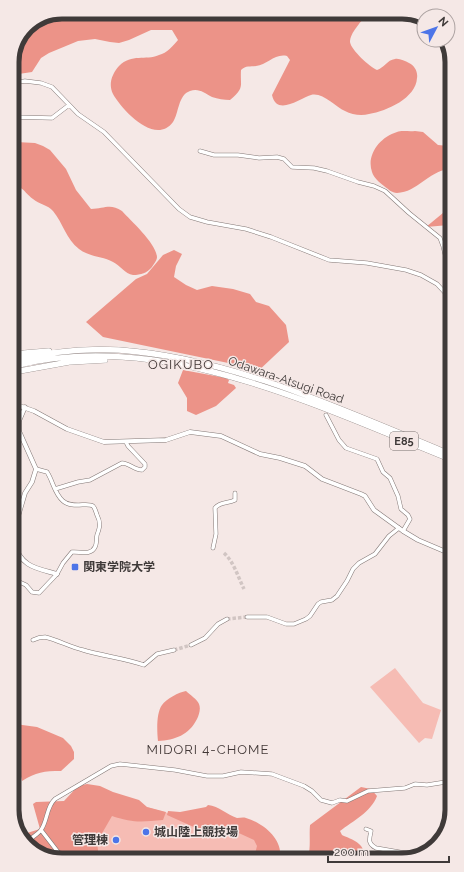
<svg xmlns="http://www.w3.org/2000/svg" width="464" height="872" font-family="Raleway,'Noto Sans JP',sans-serif">
<style>
.green{fill:#f6bcb4}
.forest{fill:#ec9388}
.lines{fill:none;stroke-linecap:round;stroke-linejoin:round}
.minor-tunnel{stroke:#d1c5c3;stroke-width:3.5;stroke-dasharray:3.5 2;stroke-linecap:butt}
.minor-casing{stroke:#837876;stroke-width:4.5}
.tertiary-casing{stroke:#837876;stroke-width:5}
.trunk-casing{stroke:#837876;stroke-width:6}
.minor{stroke:#fff;stroke-width:3.5}
.tertiary{stroke:#fff;stroke-width:4}
.trunk{stroke:#fff;stroke-width:5.5}
.poi-dot{fill:#4d75e8;stroke:#f5e8e6;stroke-width:1.5}
.labels{text-anchor:middle;stroke-width:3;stroke-linejoin:round;paint-order:stroke}
.shield{fill:#f5e8e6;stroke:#766e6d;stroke-width:1}
.shield-label{font-size:11px;font-weight:bold;fill:#3f3a39}
.street-label{font-size:12px;fill:#3f3a39;stroke:#f5e8e6}
.poi-label{font-size:12px;font-weight:bold;fill:#3f3a39;stroke:#f5e8e6;text-anchor:start}
.neighbourhood-label{font-size:13px;letter-spacing:1px;fill:#413736;stroke:#f5e8e6}
.rim{fill:none;stroke:#3f3a39;stroke-width:5}
</style>
<rect width="100%" height="100%" fill="#f5e8e6"/>
<path class="green" d="M395,668L423,703L441,710L432,739L425,738L419,743L370,687Z
M136,804L182,817L258,835L261,858L59,860L53,858L66,832Z"/>
<path class="forest" d="M62,12H406L410,13C400,22 379,12 367,17C362,19 359,24 356,28C353,32 350,37 350,42C351,50 370,67 377,70C384,68 387,60 395,59C399,58 405,61 409,63C415,66 418,72 417,78C416,98 387,111 369,114C362,116 352,115 345,111C335,107 323,92 311,95C300,98 277,117 272,95L290,60L287,56C275,53 267,65 256,66C250,67 246,65 241,70C240,87 245,87 230,100C224,100 218,99 212,97C204,93 199,88 190,91C178,95 179,113 173,122C155,146 122,110 113,94C108,84 112,74 119,66C132,53 145,61 159,55C167,53 173,46 178,40L172,30H151L129,40L119,43L110,42L95,39L78,41L49,53L41,58L32,72L12,75V59L27,26Z
M415,131L423,132L438,145L449,146V169C427,172 418,192 397,193C392,193 388,189 384,186C379,182 374,178 372,172C366,155 380,137 397,132C402,130 409,132 415,131Z
M16,142L35,143L43,146L50,150L66,169L76,190L91,209C104,209 110,203 122,211C131,221 156,243 157,257C157,260 154,264 152,267C147,273 141,275 133,275C125,274 120,265 113,262C102,256 89,257 79,249C66,239 63,223 53,211C48,205 39,204 33,199C27,195 25,190 19,187L13,189V143Z
M449,208V225L426,227Z
M174,250L182,254L176,266L174,277L186,285L197,290L212,286L233,289L250,294L256,302L269,306L286,325L289,342L255,374L233,364L103,337L86,322L136,279L147,274L163,255Z
M183,370L226,378L229,380L228,383L234,385L236,388L216,406L196,415L187,411V398L178,383Z
M186,691C190,695 197,699 199,704C201,709 199,715 197,719C189,735 175,740 158,741C157,732 156,713 162,705C166,699 179,692 186,691Z
M15,724L37,727L63,738L71,746L74,752V759L61,771C44,771 36,772 22,781L16,755Z
M87,784L100,786L113,792L139,800L147,807L166,812L163,820C141,822 133,823 112,816L97,842L99,859L59,860L34,852L16,830V818L27,833L40,829L33,804L36,802L64,801L78,786Z
M361,787L371,789L377,796C371,812 353,821 340,831L342,835C353,840 365,843 364,857H308C311,847 309,836 310,825Z
M208,805C219,806 227,815 237,818C240,818 243,817 246,818C263,823 283,839 280,858H254L257,846L254,840L230,829L216,837L167,815L168,811L180,812L206,807Z"/>
<g class="lines">
<path class="minor-tunnel" d="M224,553C234,562 238,577 244,589
M227,619L247,617
M174,650L191,645"/>
<g class="minor-casing">
<path id="minor" d="M12,83L25,81L41,83L52,87L78,114L104,132L179,209L190,217L207,222L246,229L271,237L329,260L367,263L406,270L421,275L437,284L449,297
M12,117L52,118L69,105
M200,151L214,155H238L259,158L277,157L284,159L292,167L314,168L327,171L358,182L374,186L385,191L409,213L440,238L443,246L445,254L449,262
M326,415L339,440L346,448L377,459L383,472L390,478L398,496L401,509L408,515L410,519L403,531
M55,489L78,482L90,480L122,463C129,463 134,470 142,470L145,467V464L128,446L126,442
M213,548L216,534L215,508C221,501 228,504 235,500V493
M15,580L26,585L32,592L39,593L57,574L63,563L72,552C79,551 91,556 95,547C97,544 96,539 97,535C100,527 101,523 97,515C96,512 95,508 93,506C88,502 72,509 63,501C54,493 53,481 47,472L36,469
M247,617H267L286,624H294L306,619L310,616L318,604L321,602L332,600L337,596L347,581L353,569L359,563L375,554L389,536L399,528
M33,640C37,638 40,637 45,637C58,640 70,647 83,650C103,656 124,658 144,665L157,654L174,650
M191,645L205,638L218,624L227,619
M366,829L371,831C369,840 368,844 376,848L422,856
M41,830L58,852L61,860
M26,842C31,838 37,835 41,830C48,820 46,807 55,799L111,766L120,764L175,770L207,776H223L241,772L272,774L304,786L312,791L321,800L332,803L340,800L347,801L368,791L405,788L415,784L427,785L452,781"/>
</g>
<g class="tertiary-casing">
<path id="tertiary" d="M14,404L34,411L67,429L104,442L166,440L190,432L221,436L260,454L280,458L305,466L322,479L361,494L365,496L374,510L403,531L418,540L451,554
M14,530L25,493L32,482L36,469L19,431V421L25,407
M14,543C21,567 36,568 57,574"/>
</g>
<g class="trunk-casing">
<path id="trunk" d="M14,356L25,353L49,351
M14,361C47,352 84,348 119,350C234,358 345,411 450,454
M14,366C160,328 317,406 450,459
M14,372L69,362L105,360"/>
</g>
<use href="#minor" class="minor"/>
<use href="#tertiary" class="tertiary"/>
<use href="#trunk" class="trunk"/>
</g>
<g class="poi-dot">
<rect x="71" y="563" width="8" height="8" rx="2"/>
<circle cx="146" cy="832" r="4"/>
<circle cx="116" cy="840" r="4"/>
</g>
<g class="labels">
<rect class="shield" x="390" y="432" width="28" height="18" rx="3"/>
<g class="shield-label">
<text x="404" y="445">E85</text>
</g>
<g class="street-label">
<text transform="translate(286 380) rotate(19)" y="4">Odawara-Atsugi Road</text>
</g>
<g class="poi-label">
<text x="83" y="571">関東学院大学</text>
<text x="154" y="836">城山陸上競技場</text>
<text x="108" y="844" text-anchor="end">管理棟</text>
</g>
<g class="neighbourhood-label">
<text x="181" y="369">OGIKUBO</text>
<text x="208" y="754">MIDORI 4-CHOME</text>
</g>
</g>
<path d="M0 0H464V872H0ZM62 19H402A43 43 0 0 1 445 62V810A43 43 0 0 1 402 853H62A43 43 0 0 1 19 810V62A43 43 0 0 1 62 19Z" fill="#f5e8e6" fill-rule="evenodd"/>
<path class="rim" d="M62 19H402A43 43 0 0 1 445 62V810A43 43 0 0 1 402 853H62A43 43 0 0 1 19 810V62A43 43 0 0 1 62 19Z"/>
<g transform="translate(436 28) rotate(49)"><circle r="19" fill="#f5e8e6" stroke="#aca2a1"/>
<path d="M0-3L7 15L0 10L-7 15Z" fill="#4d75e8"/>
<text y="-6" font-size="11" font-weight="bold" text-anchor="middle" fill="#3f3a39">N</text>
</g>
<path d="M328 856v6h121v-6" fill="none" stroke="#3f3a39" stroke-width="2"/>
<text x="334" y="856" font-size="12" fill="#3f3a39" stroke="#f5e8e6" stroke-width="3" paint-order="stroke">200 m</text>
</svg>
